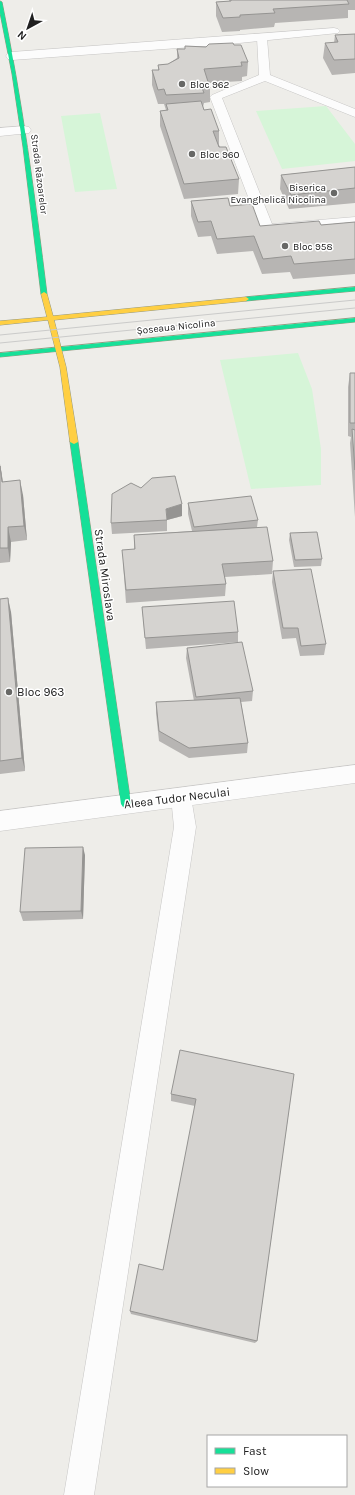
<svg xmlns="http://www.w3.org/2000/svg" width="355" height="1495" font-family="Karla,sans-serif">
<style>
.park{fill:#d6f5d8}
.lines{fill:none;stroke-linecap:round;stroke-linejoin:round}
.lane-casing{stroke:#c7c6c5;stroke-width:1}
.street-casing{stroke:#c7c6c5;stroke-width:1}
.fast-casing{stroke:#95997f;stroke-width:1}
.slow-casing{stroke:#95997f;stroke-width:1}
.lane{fill:#fcfcfc;fill-rule:evenodd}
.street{fill:#fcfcfc;fill-rule:evenodd}
.fast{fill:#16e098;fill-rule:evenodd}
.slow{fill:#ffcf43;fill-rule:evenodd}
.tram{stroke:#cbcbca;stroke-width:1}
.wall{fill:#b7b5b3}
.shaded-wall{fill:#959492}
.building{fill:#d5d3d0;stroke:#959492}
.poi-dot{fill:#686866;stroke:#fff;stroke-width:1.5}
.labels{text-anchor:middle;stroke-width:3;stroke-linejoin:round;paint-order:stroke}
.far-poi-label{font-size:10px;fill:#202020;stroke:#fff;text-anchor:start}
.far-street-label{font-size:10px;fill:#202020;stroke:#fff}
.street-label{font-size:12px;fill:#202020;stroke:#fff}
.poi-label{font-size:12px;fill:#202020;stroke:#fff;text-anchor:start}
</style>
<rect width="100%" height="100%" fill="#eeede9"/>
<path class="park" d="M326,106L355,144V161L282,169L256,111Z
M100,113L117,189L75,192L61,116Z
M298,353L312,389L321,449V485L251,489L220,360Z"/>
<g class="lines">
<g class="lane-casing">
<path id="lane" d="M262,35L267,38L270,75L355,109V117L265,81L222,98L272,224L355,217V225L267,232L262,231L260,228L210,97L212,95L259,75L257,38Z
M181,788L188,791L191,797L196,827L94,1495H64L174,827L171,797L174,791Z"/>
</g>
<g class="street-casing">
<path id="street" d="M334,28L338,29L340,31L338,33L220,45L12,60L8,59L6,56L8,53L12,52Z
M24,126L29,127L31,130L29,133L0,136V128Z
M355,765V783L0,831V811Z"/>
</g>
<g class="fast-casing">
<path id="fast" d="M0,1L2,2C22,99 35,196 47,294L44,296L41,294L23,147L12,74L0,13Z
M355,287V291L246,301L243,299L246,297Z
M355,318V322L0,357V353Z
M71,440H74L78,442L131,804L129,807L126,808L123,807L121,804L70,442Z"/>
</g>
<g class="slow-casing">
<path id="slow" d="M44,292L47,294L53,316L246,297L249,299L246,301L54,320L66,367L78,442L74,444L70,442L60,367L48,320L0,325V321L47,317L41,294Z"/>
</g>
<use href="#lane" class="lane"/>
<use href="#street" class="street"/>
<use href="#fast" class="fast"/>
<use href="#slow" class="slow"/>
<path class="tram" d="M0,335L355,300
M0,343L355,308"/>
</g>
<path class="wall" d="M229,0H355V10H348V18L275,23L274,27L240,30V31L222,32L216,16V2L229,1Z
M355,34V73L332,75L323,58L325,43H334L335,35Z
M234,45L248,62L247,76L242,77V81L209,83L210,88V102L204,103L203,107L204,110L219,131V145L239,179L238,194L184,199L160,126V111L166,110L164,104H158L152,85V70H158V65L168,64L177,58V49H185V46L206,47Z
M355,167V203L289,209L280,189L281,175Z
M191,201L230,206L260,226L321,225L355,222V274L293,279L290,272L262,274L253,251L217,254L211,236L198,237L191,216Z
M350,373H355V517L350,443L351,437L348,436V387Z
M0,464L3,482L23,495L27,540L11,542L10,562L0,563Z
M188,503L258,520L257,527L273,561L272,574L225,577L226,584L225,596L126,603L123,563L134,549V535L192,531L188,514Z
M182,516L167,520V531L112,534L111,523Z
M290,533L322,559L321,566L294,567L289,540Z
M273,571L326,644L324,655L300,656L296,638L282,639L272,582Z
M0,599L11,612L25,771L0,774Z
M142,607L238,632V642L146,649Z
M187,648L253,691L252,701L241,702L248,743L247,753L189,758L159,741L156,713V702L194,701L186,658Z
M85,855L83,919L23,921L20,912Z
M294,1074L257,1341L255,1343L131,1314L130,1311L163,1270L195,1106L171,1101V1094Z"/>
<path class="shaded-wall" d="M0,464L2,476L4,497L2,482Z
M20,480L23,495L27,540L24,526Z
M182,504V516L167,520L166,509Z
M8,527L11,542L10,562L8,548Z
M8,598L11,612L25,771L22,758Z
M83,847L85,855L83,919L81,911Z"/>
<path class="building" d="M231,0H347L349,4L273,9L275,13L240,15V17L223,18L216,2L231,1Z
M355,34V59L334,60L325,43L338,42L335,35Z
M233,43L234,45H241L248,62H241L242,66L204,69L210,88H202L204,93L166,95L164,89L158,90L152,70H159L158,65L168,64L179,58L177,49H185V46L206,47L209,44Z
M201,101L204,110L211,109L219,131H213L219,147H226L239,179L184,184L160,111L168,110L166,104Z
M355,167V188L291,195L281,175Z
M228,198L230,206L252,204L260,226L319,221L321,225L355,222V259L294,264L291,256L263,259L254,236L217,239L211,221L198,222L191,201Z
M350,373H355V423H350Z
M352,429L355,430V470Z
M0,466L2,482L20,480L24,526L8,527V548H0Z
M175,476L182,504L166,509L167,520L111,523L112,494L131,483L141,488L152,478Z
M251,496L258,520L194,527L188,503Z
M267,527L273,561L222,564L226,584L126,590L122,550L135,549L134,535Z
M317,532L322,559L295,560L290,533Z
M311,569L326,644L301,646L298,628H283L273,571Z
M8,598L22,758L0,761V599Z
M234,601L238,632L145,638L142,607Z
M242,642L253,691L196,697L187,648Z
M240,698L248,743L189,748L159,731L156,702Z
M83,847L81,911L20,912L25,848Z
M180,1050L294,1074L257,1341L130,1311L139,1264L163,1270L196,1099L171,1094Z"/>
<g class="poi-dot">
<circle cx="182" cy="84" r="4"/>
<circle cx="192" cy="154" r="4"/>
<circle cx="334" cy="193" r="4"/>
<circle cx="285" cy="246" r="4"/>
<circle cx="9" cy="692" r="4"/>
</g>
<g class="labels">
<g class="far-poi-label">
<text x="190" y="88">Bloc 962</text>
<text x="200" y="158">Bloc 960</text>
<text x="326" y="191" text-anchor="end">Biserica<tspan x="326" dy="12">Evanghelică Nicolina</tspan></text>
<text x="293" y="250">Bloc 958</text>
</g>
<g class="far-street-label">
<text transform="translate(40 174) rotate(83)" y="4">Strada Răzoarelor</text>
<text transform="translate(176 326) rotate(-6)" y="4">Șoseaua Nicolina</text>
</g>
<g class="street-label">
<text transform="translate(105 575) rotate(82)" y="4">Strada Miroslava</text>
<text transform="translate(177 798) rotate(-7)" y="4">Aleea Tudor Neculai</text>
</g>
<g class="poi-label">
<text x="17" y="696">Bloc 963</text>
</g>
</g>
<rect x="207" y="1435" width="140" height="52" fill="#ffffff" stroke="#a6a6a6"/>
<rect x="215" y="1448" width="20" height="6" fill="#16e098" stroke="#a6a6a6"/>
<text x="243" y="1455" font-size="12" fill="#202020">Fast</text>
<rect x="215" y="1468" width="20" height="6" fill="#ffcf43" stroke="#a6a6a6"/>
<text x="243" y="1475" font-size="12" fill="#202020">Slow</text>
<g transform="translate(28 28) rotate(220)" stroke="#ffffff" stroke-width="3" paint-order="stroke">
<path d="M0-3L7 15L0 10L-7 15Z" fill="#202020"/>
<text y="-6" font-size="11" font-weight="bold" text-anchor="middle" fill="#202020">N</text>
</g>
</svg>
